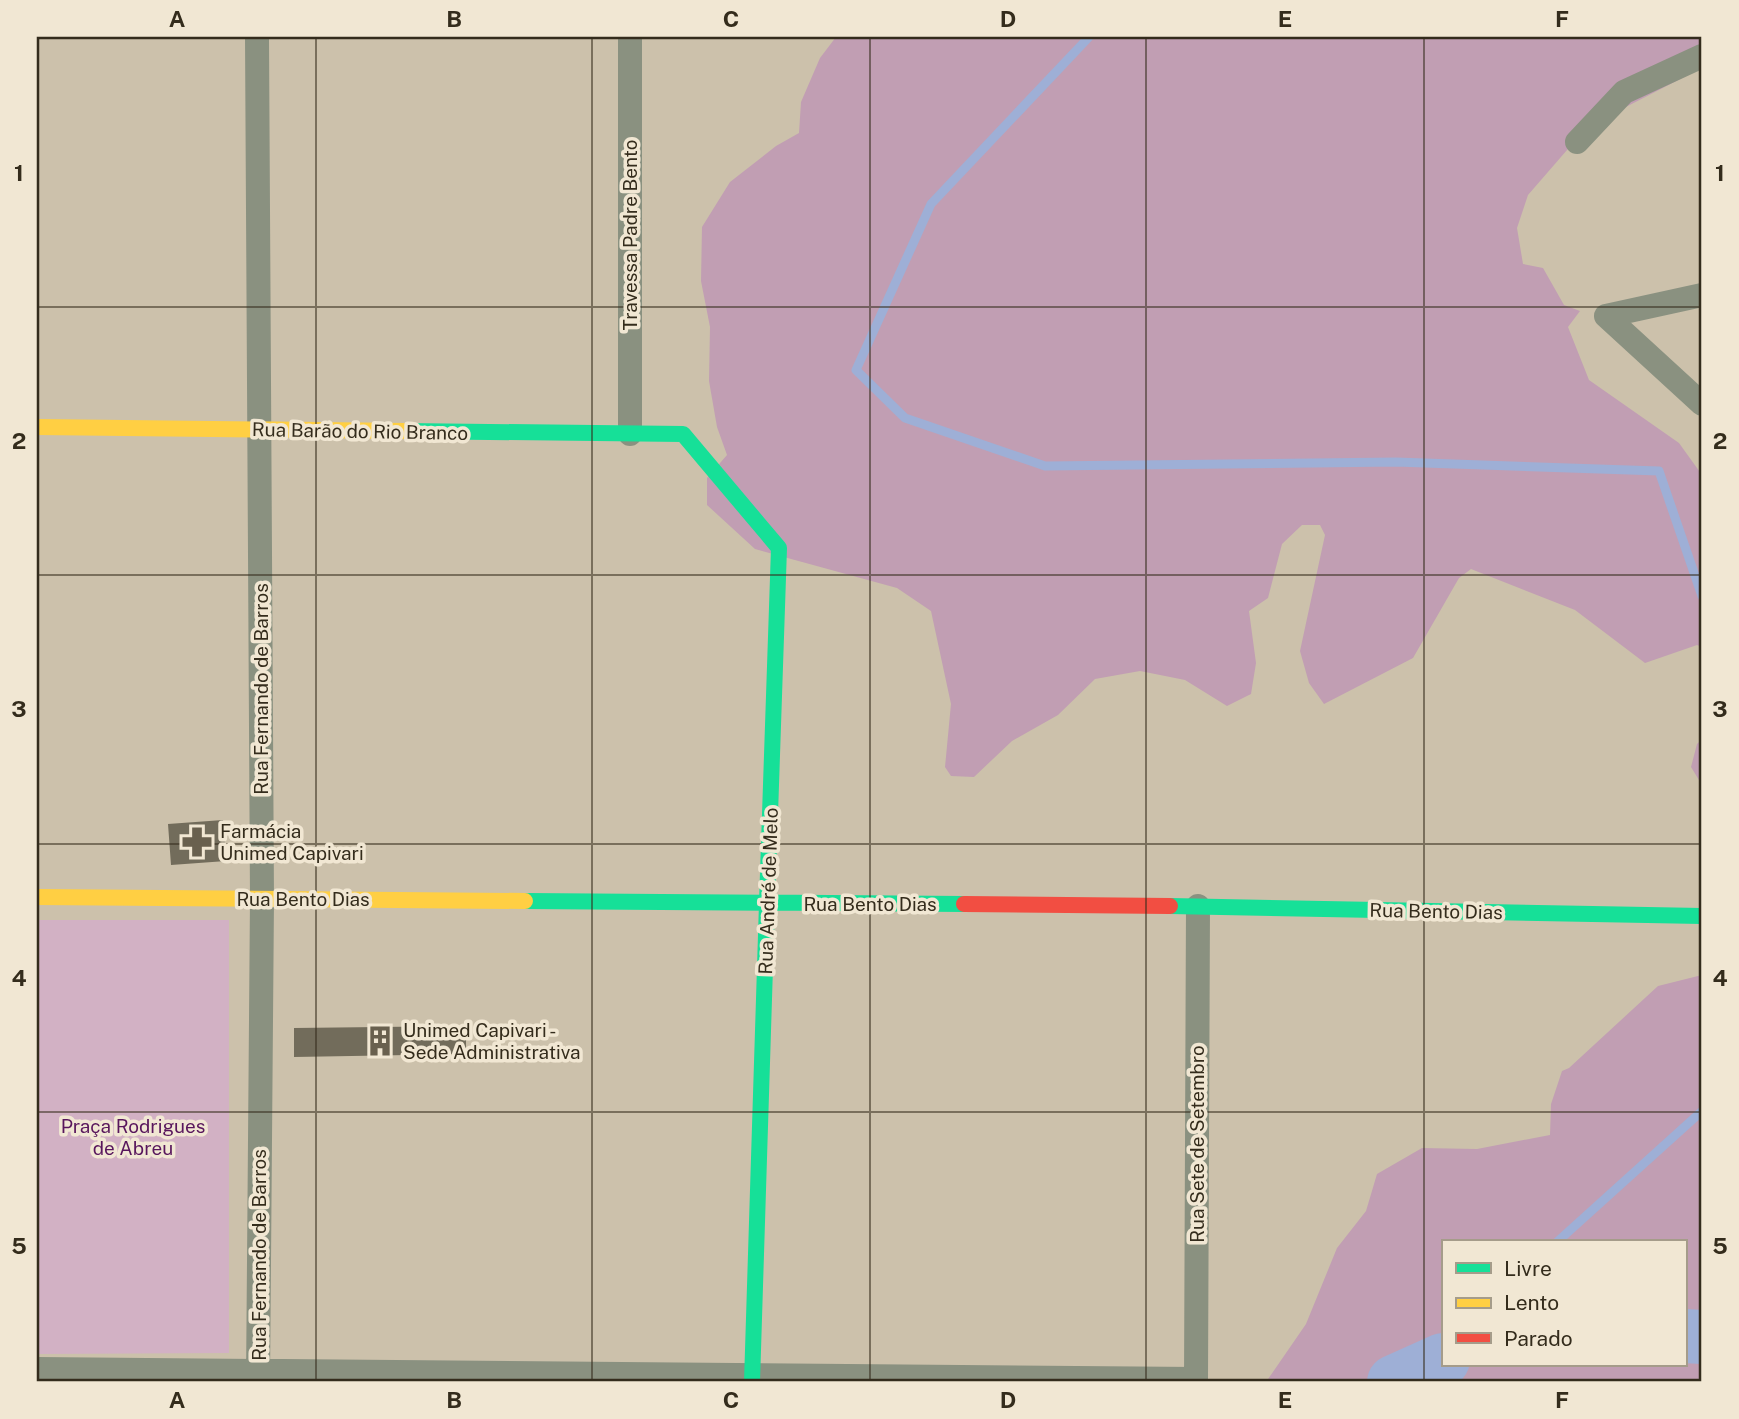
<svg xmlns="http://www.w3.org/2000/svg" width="1739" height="1419" font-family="'Public Sans',sans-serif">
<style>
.green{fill:#d2b1c4}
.forest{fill:#c19eb3;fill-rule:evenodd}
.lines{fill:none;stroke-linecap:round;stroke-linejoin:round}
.stream{stroke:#9eafd6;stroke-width:9}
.river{stroke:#9eafd6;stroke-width:54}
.building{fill:#726c5b}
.street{stroke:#8a9180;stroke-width:24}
.fast{stroke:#16e098;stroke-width:16}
.slow{stroke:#ffcf43;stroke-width:16}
.jam{stroke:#f24e42;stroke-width:16}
.grid{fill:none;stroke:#342c1c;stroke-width:2;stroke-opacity:0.55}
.labels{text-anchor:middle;stroke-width:7;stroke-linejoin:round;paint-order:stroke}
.street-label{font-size:19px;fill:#342c1c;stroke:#f1e7d3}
.poi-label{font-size:19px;fill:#342c1c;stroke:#f1e7d3;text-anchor:start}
.park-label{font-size:19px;fill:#58165c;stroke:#f1e7d3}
.neatline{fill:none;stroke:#342c1c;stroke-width:2.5}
.grid-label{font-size:23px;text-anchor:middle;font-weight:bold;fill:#342c1c}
</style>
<rect width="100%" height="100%" fill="#ccc1ab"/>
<path class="green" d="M37,920H229V1353L37,1354Z"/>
<path class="forest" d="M836,37H1702V65L1688,75L1587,127L1528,195L1517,228L1523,264L1543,268L1564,305L1580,311L1568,327L1589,380L1679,443L1702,475V647L1697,645L1645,663L1575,610L1471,569L1459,578L1413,658L1324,704L1309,683L1300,651L1325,535L1320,525H1302L1282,544L1268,598L1249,611L1256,663L1251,694L1227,706L1185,680L1140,671L1095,679L1058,715L1012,741L974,777L951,776L945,767L951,704L931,611L897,588L755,549L707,505V478L727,455L717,427L709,381L710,327L701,281L702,227L730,182L776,146L799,133L801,102L820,58Z
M1702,739V785L1691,767L1697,744Z
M1702,975V1382H1266L1306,1324L1337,1248L1366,1211L1377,1174L1422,1148L1477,1149L1550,1135L1551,1104L1562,1071L1569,1068L1658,986ZM1443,1242H1685V1365H1443Z"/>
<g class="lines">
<path class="stream" d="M1089,37L931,204L856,370L905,418L1045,466L1396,462L1659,471L1702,596
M1557,1242L1702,1111
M1410,1375L1443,1345"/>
<path class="river" d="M1685,1336L1702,1337
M1394,1382L1443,1360"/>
</g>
<path class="building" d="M223,820L226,861L171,865L168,824Z
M466,1026V1054L294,1057V1028Z"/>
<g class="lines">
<path class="street" d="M257,37L262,899L258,1382
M630,37V434
M1577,142L1624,92L1702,56
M1606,316L1702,404
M1606,316L1702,295
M37,1369L1196,1379
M1196,1382L1198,906"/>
<path class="fast" d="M405,431L683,434L779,548L767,903
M525,901L964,904
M1170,906L1702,916
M752,1382L767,903"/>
<path class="slow" d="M37,427L405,431
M37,897L525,901"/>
<path class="jam" d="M964,904L1170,906"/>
</g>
<path class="grid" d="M316,37V1382M592,37V1382M870,37V1382M1146,37V1382M1424,37V1382M37,307H1702M37,575H1702M37,844H1702M37,1112H1702"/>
<defs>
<g id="pharmacy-bare" transform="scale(2.415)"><path d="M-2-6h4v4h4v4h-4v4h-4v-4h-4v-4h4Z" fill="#69604e" stroke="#f1e7d3" stroke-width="2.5" paint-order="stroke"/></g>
<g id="building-bare" transform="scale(2.415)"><path d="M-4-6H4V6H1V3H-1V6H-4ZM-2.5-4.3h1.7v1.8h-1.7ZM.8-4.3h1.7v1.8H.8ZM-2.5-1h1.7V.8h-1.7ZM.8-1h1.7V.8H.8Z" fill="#69604e" stroke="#f1e7d3" stroke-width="2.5" paint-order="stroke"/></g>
</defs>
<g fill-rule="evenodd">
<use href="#pharmacy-bare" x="197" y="842"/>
<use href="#building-bare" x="380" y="1041"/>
</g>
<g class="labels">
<g class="street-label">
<text transform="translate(630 235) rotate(-90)" y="7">Travessa Padre Bento</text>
<text transform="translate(360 431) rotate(1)" y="7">Rua Barão do Rio Branco</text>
<text transform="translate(261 689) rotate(-90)" y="7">Rua Fernando de Barros</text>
<text transform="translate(768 891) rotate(-88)" y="7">Rua André de Melo</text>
<text x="303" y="906">Rua Bento Dias</text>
<text x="870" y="911">Rua Bento Dias</text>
<text transform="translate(1436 911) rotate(1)" y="7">Rua Bento Dias</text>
<text transform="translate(1197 1144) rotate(-90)" y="7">Rua Sete de Setembro</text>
<text transform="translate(259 1255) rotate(-90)" y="7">Rua Fernando de Barros</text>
</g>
<g class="poi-label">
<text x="220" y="838">Farmácia<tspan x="220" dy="22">Unimed Capivari</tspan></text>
<text x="403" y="1037">Unimed Capivari -<tspan x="403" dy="22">Sede Administrativa</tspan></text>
</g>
<g class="park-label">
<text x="133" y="1133">Praça Rodrigues<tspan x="133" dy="22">de Abreu</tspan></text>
</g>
</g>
<rect width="1739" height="1419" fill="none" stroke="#f1e7d3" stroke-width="77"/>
<rect x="1442" y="1240" width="245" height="126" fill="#f1e7d3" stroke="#a59c8a" stroke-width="2"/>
<rect x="1456" y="1263" width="35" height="10" fill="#16e098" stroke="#a59c8a" stroke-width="2"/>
<text x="1504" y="1276" font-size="21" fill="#342c1c">Livre</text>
<rect x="1456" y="1298" width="35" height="10" fill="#ffcf43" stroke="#a59c8a" stroke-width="2"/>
<text x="1504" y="1310" font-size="21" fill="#342c1c">Lento</text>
<rect x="1456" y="1333" width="35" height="10" fill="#f24e42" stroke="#a59c8a" stroke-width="2"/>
<text x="1504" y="1346" font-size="21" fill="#342c1c">Parado</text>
<rect x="38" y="38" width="1662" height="1342" class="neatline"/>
<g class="grid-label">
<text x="177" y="27">A</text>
<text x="454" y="27">B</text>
<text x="731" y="27">C</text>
<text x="1008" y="27">D</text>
<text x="1285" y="27">E</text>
<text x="1562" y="27">F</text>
<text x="19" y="181">1</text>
<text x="1720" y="181">1</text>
<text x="19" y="449">2</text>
<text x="1720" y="449">2</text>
<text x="19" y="717">3</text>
<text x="1720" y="717">3</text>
<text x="19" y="986">4</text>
<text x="1720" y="986">4</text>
<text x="19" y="1254">5</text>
<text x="1720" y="1254">5</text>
<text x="177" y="1408">A</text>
<text x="454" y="1408">B</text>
<text x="731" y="1408">C</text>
<text x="1008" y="1408">D</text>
<text x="1285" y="1408">E</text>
<text x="1562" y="1408">F</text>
</g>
</svg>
